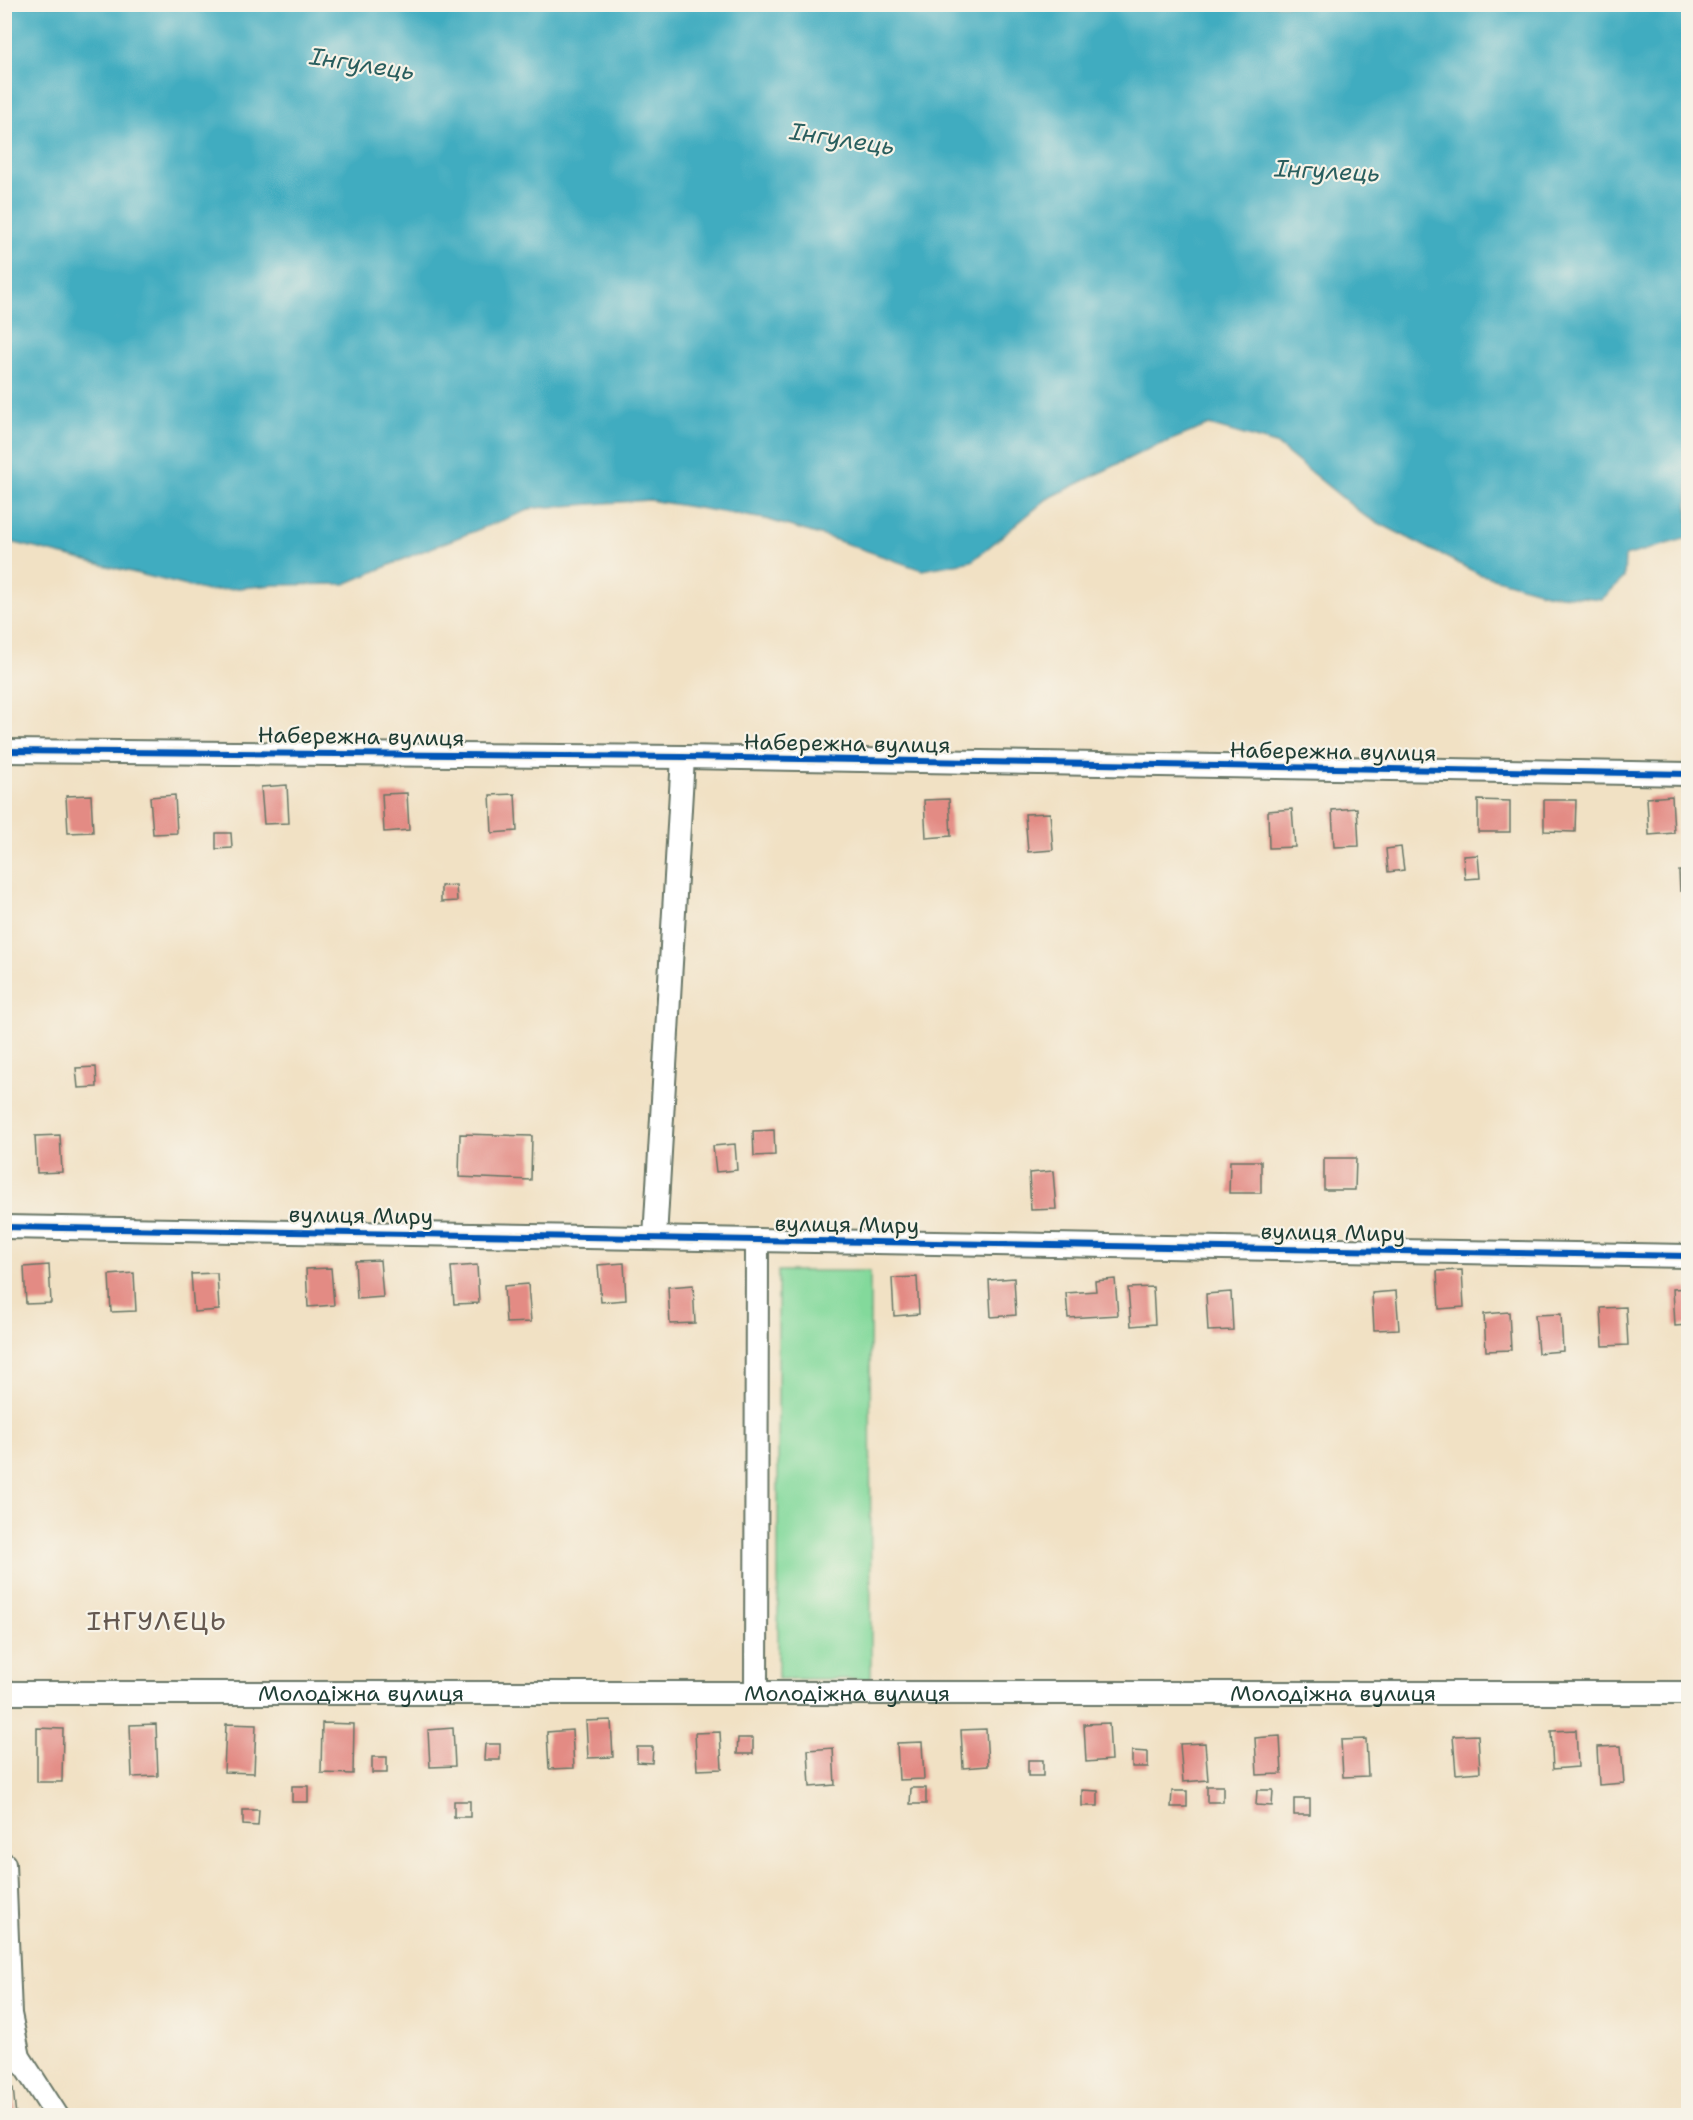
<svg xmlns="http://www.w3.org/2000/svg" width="1693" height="2120" font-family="'Shantell Sans',sans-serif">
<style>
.green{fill:#83d99b;stroke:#518b68;stroke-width:1.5}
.water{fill:#41acc0;stroke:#30747a;stroke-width:1.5}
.building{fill:#e38b84}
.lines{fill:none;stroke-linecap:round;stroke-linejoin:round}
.minor-casing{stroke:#687666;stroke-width:26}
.minor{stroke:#fff;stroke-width:22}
.cycleway-casing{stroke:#f7f3e8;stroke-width:10}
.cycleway{stroke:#0057b8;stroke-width:6}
.labels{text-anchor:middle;stroke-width:4.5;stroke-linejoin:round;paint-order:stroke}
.street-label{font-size:22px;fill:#1f3d34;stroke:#f7f3e8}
.water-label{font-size:24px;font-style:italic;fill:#295e5e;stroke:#f7f3e8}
.quarter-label{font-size:26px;letter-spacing:1.5px;fill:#645850;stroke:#f7f3e8}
</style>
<rect width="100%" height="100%" fill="#f7f3e8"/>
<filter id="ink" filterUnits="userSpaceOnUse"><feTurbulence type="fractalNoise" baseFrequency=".0167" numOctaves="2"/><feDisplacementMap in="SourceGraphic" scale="12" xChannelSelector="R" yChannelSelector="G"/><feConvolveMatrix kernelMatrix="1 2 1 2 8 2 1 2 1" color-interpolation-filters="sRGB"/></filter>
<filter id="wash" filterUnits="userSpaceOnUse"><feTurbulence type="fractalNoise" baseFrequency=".008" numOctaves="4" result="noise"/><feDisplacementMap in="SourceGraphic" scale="24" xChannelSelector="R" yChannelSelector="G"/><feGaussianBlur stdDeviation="1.35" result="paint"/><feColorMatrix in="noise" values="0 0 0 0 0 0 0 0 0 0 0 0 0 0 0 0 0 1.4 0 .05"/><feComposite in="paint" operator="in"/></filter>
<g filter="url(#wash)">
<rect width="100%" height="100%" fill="#f1e1c4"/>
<path class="green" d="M778,1271H870L871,1679H778Z"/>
<path class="water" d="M4,5H1688V538L1625,556L1624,578L1602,599L1549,594L1479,574L1365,516L1276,444L1209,425L1146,450L1047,499L972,561L922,570L827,537L765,519L649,500L534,508L418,553L345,584L273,585L207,591L11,542L4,540Z"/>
<g id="blocks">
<path class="building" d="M287,785L289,823L264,824L261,787Z
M407,793L409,830L384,832L382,794Z
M515,794L517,831L492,833L490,795Z
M91,795L93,832L68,833L66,796Z
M175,795L177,833L153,834L150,797Z
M1672,796L1674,833L1649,835L1647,798Z
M949,799L951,836L926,838L924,800Z
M1478,800L1510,801V832H1478Z
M1544,800H1576L1575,832L1544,831Z
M1357,808L1359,846L1334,847L1332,810Z
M1292,809L1295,847L1269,848L1268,811Z
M1050,813L1053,850L1028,852L1025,814Z
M216,833H231L232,848L216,849Z
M1401,847L1404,870L1388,872L1386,849Z
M1478,855L1480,878L1465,879L1463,856Z
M1679,871H1688V891H1680Z
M456,885L457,901L441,902V886Z
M96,1067L97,1087L78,1088L76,1068Z
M774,1130L775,1155L754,1156L753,1131Z
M460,1134L532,1136L531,1180L459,1177Z
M60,1135L62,1172L37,1173L35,1136Z
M735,1144L737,1170L716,1172L713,1146Z
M1324,1158H1356L1355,1190H1324Z
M1230,1161H1261V1193H1229Z
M1053,1171L1056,1209L1031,1210L1029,1173Z
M380,1260L383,1297L357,1299L355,1261Z
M624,1263L626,1300L601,1302L598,1265Z
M49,1265L51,1303L26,1304L24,1267Z
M477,1265L479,1303L454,1304L451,1267Z
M331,1268L334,1305L308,1307L306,1269Z
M1462,1270L1464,1307L1439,1309L1437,1271Z
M134,1273L136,1311L111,1312L109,1275Z
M217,1273L219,1310L194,1312L191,1274Z
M917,1277L919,1314L894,1316L892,1278Z
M1014,1278L1016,1315L991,1317L989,1280Z
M1115,1279L1118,1315L1068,1318L1066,1293L1096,1291L1095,1281Z
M528,1284L531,1322L506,1323L504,1286Z
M693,1285L695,1323L670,1324L668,1287Z
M1153,1287L1155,1324L1131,1326L1128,1288Z
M1688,1288V1325L1675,1326L1673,1289Z
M1396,1291L1399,1329L1374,1330L1372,1293Z
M1231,1292L1233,1330L1208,1331L1206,1294Z
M1626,1307L1628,1345L1603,1346L1601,1308Z
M1509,1312L1511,1350L1486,1351L1484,1314Z
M1561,1314L1563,1351L1538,1353L1535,1315Z
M611,1720L613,1757L588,1758L586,1721Z
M322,1723L354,1724L353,1774L321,1773Z
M1109,1723L1111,1760L1086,1762L1084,1724Z
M156,1724L158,1776L132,1777L130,1725Z
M226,1724L256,1725L254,1773L224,1772Z
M37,1728L63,1729L62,1782H37Z
M453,1728L455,1766L430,1767L428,1730Z
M986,1729L988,1766L963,1768L961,1730Z
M572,1730L574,1768L549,1769L547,1732Z
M1576,1730L1578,1767L1553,1769L1551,1731Z
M720,1732L722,1769L697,1770L695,1733Z
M1478,1735L1480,1772L1456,1774L1453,1736Z
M1280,1736L1282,1774L1257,1775L1255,1738Z
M738,1738H753V1754H737Z
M1366,1739L1368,1776L1343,1777L1341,1740Z
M922,1742L924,1779L899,1780L897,1743Z
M1205,1743L1208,1780L1183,1782L1180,1744Z
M485,1744H500V1760H484Z
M1621,1746L1624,1783L1599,1785L1597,1747Z
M637,1747H653L652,1763L637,1762Z
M833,1748L835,1785L810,1787L808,1750Z
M1132,1751L1148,1752V1767H1132Z
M372,1757H387V1773H372Z
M1028,1760H1043V1776H1028Z
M292,1786H308V1802H292Z
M1207,1786H1223V1802H1207Z
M911,1788H926V1804H910Z
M1082,1790L1098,1791V1806H1082Z
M1257,1790H1273L1272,1806L1256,1805Z
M1172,1791H1187V1807H1171Z
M1294,1799H1310V1815H1294Z
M454,1801H470V1817H454Z
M243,1810H259L258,1826L243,1825Z
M13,2088L16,2116H4V2089Z"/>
</g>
</g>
<g filter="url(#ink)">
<use href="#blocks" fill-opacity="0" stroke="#687666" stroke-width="1.5"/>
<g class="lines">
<g class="minor-casing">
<g id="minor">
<path d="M4,751L683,757L1688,774"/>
<path d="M4,1227L1688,1256"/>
<path d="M655,1238L683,757"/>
<path id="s1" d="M4,1693H1688"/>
<path d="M756,1693L757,1240"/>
<path d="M4,1864L10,2014L19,2057L57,2116"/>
</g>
</g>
<use href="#minor" class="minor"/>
<g class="cycleway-casing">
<path id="cycleway" d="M4,751L683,757L1688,774
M4,1227L1688,1256"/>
</g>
<use href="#cycleway" class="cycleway"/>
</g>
</g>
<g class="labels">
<g class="street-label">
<text transform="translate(361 736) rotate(1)" y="8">Набережна вулиця</text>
<text transform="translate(847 743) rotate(1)" y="8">Набережна вулиця</text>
<text transform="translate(1333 751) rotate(1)" y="8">Набережна вулиця</text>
<text transform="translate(361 1215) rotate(1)" y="8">вулиця Миру</text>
<text transform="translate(847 1224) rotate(1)" y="8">вулиця Миру</text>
<text transform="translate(1333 1232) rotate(1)" y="8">вулиця Миру</text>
<text dy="8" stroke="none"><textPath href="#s1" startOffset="357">Молодіжна вулиця</textPath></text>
<text dy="8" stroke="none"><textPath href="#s1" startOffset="843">Молодіжна вулиця</textPath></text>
<text dy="8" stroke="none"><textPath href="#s1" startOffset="1329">Молодіжна вулиця</textPath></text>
</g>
<g class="water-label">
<text transform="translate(362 64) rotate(9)" y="8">Інгулець</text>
<text transform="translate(842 139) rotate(9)" y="8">Інгулець</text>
<text transform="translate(1327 171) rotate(3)" y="8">Інгулець</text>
</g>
<g class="quarter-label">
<text x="157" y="1630">ІНГУЛЕЦЬ</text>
</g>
</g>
<rect width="1693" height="2120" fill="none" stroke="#f7f3e8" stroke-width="24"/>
</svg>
